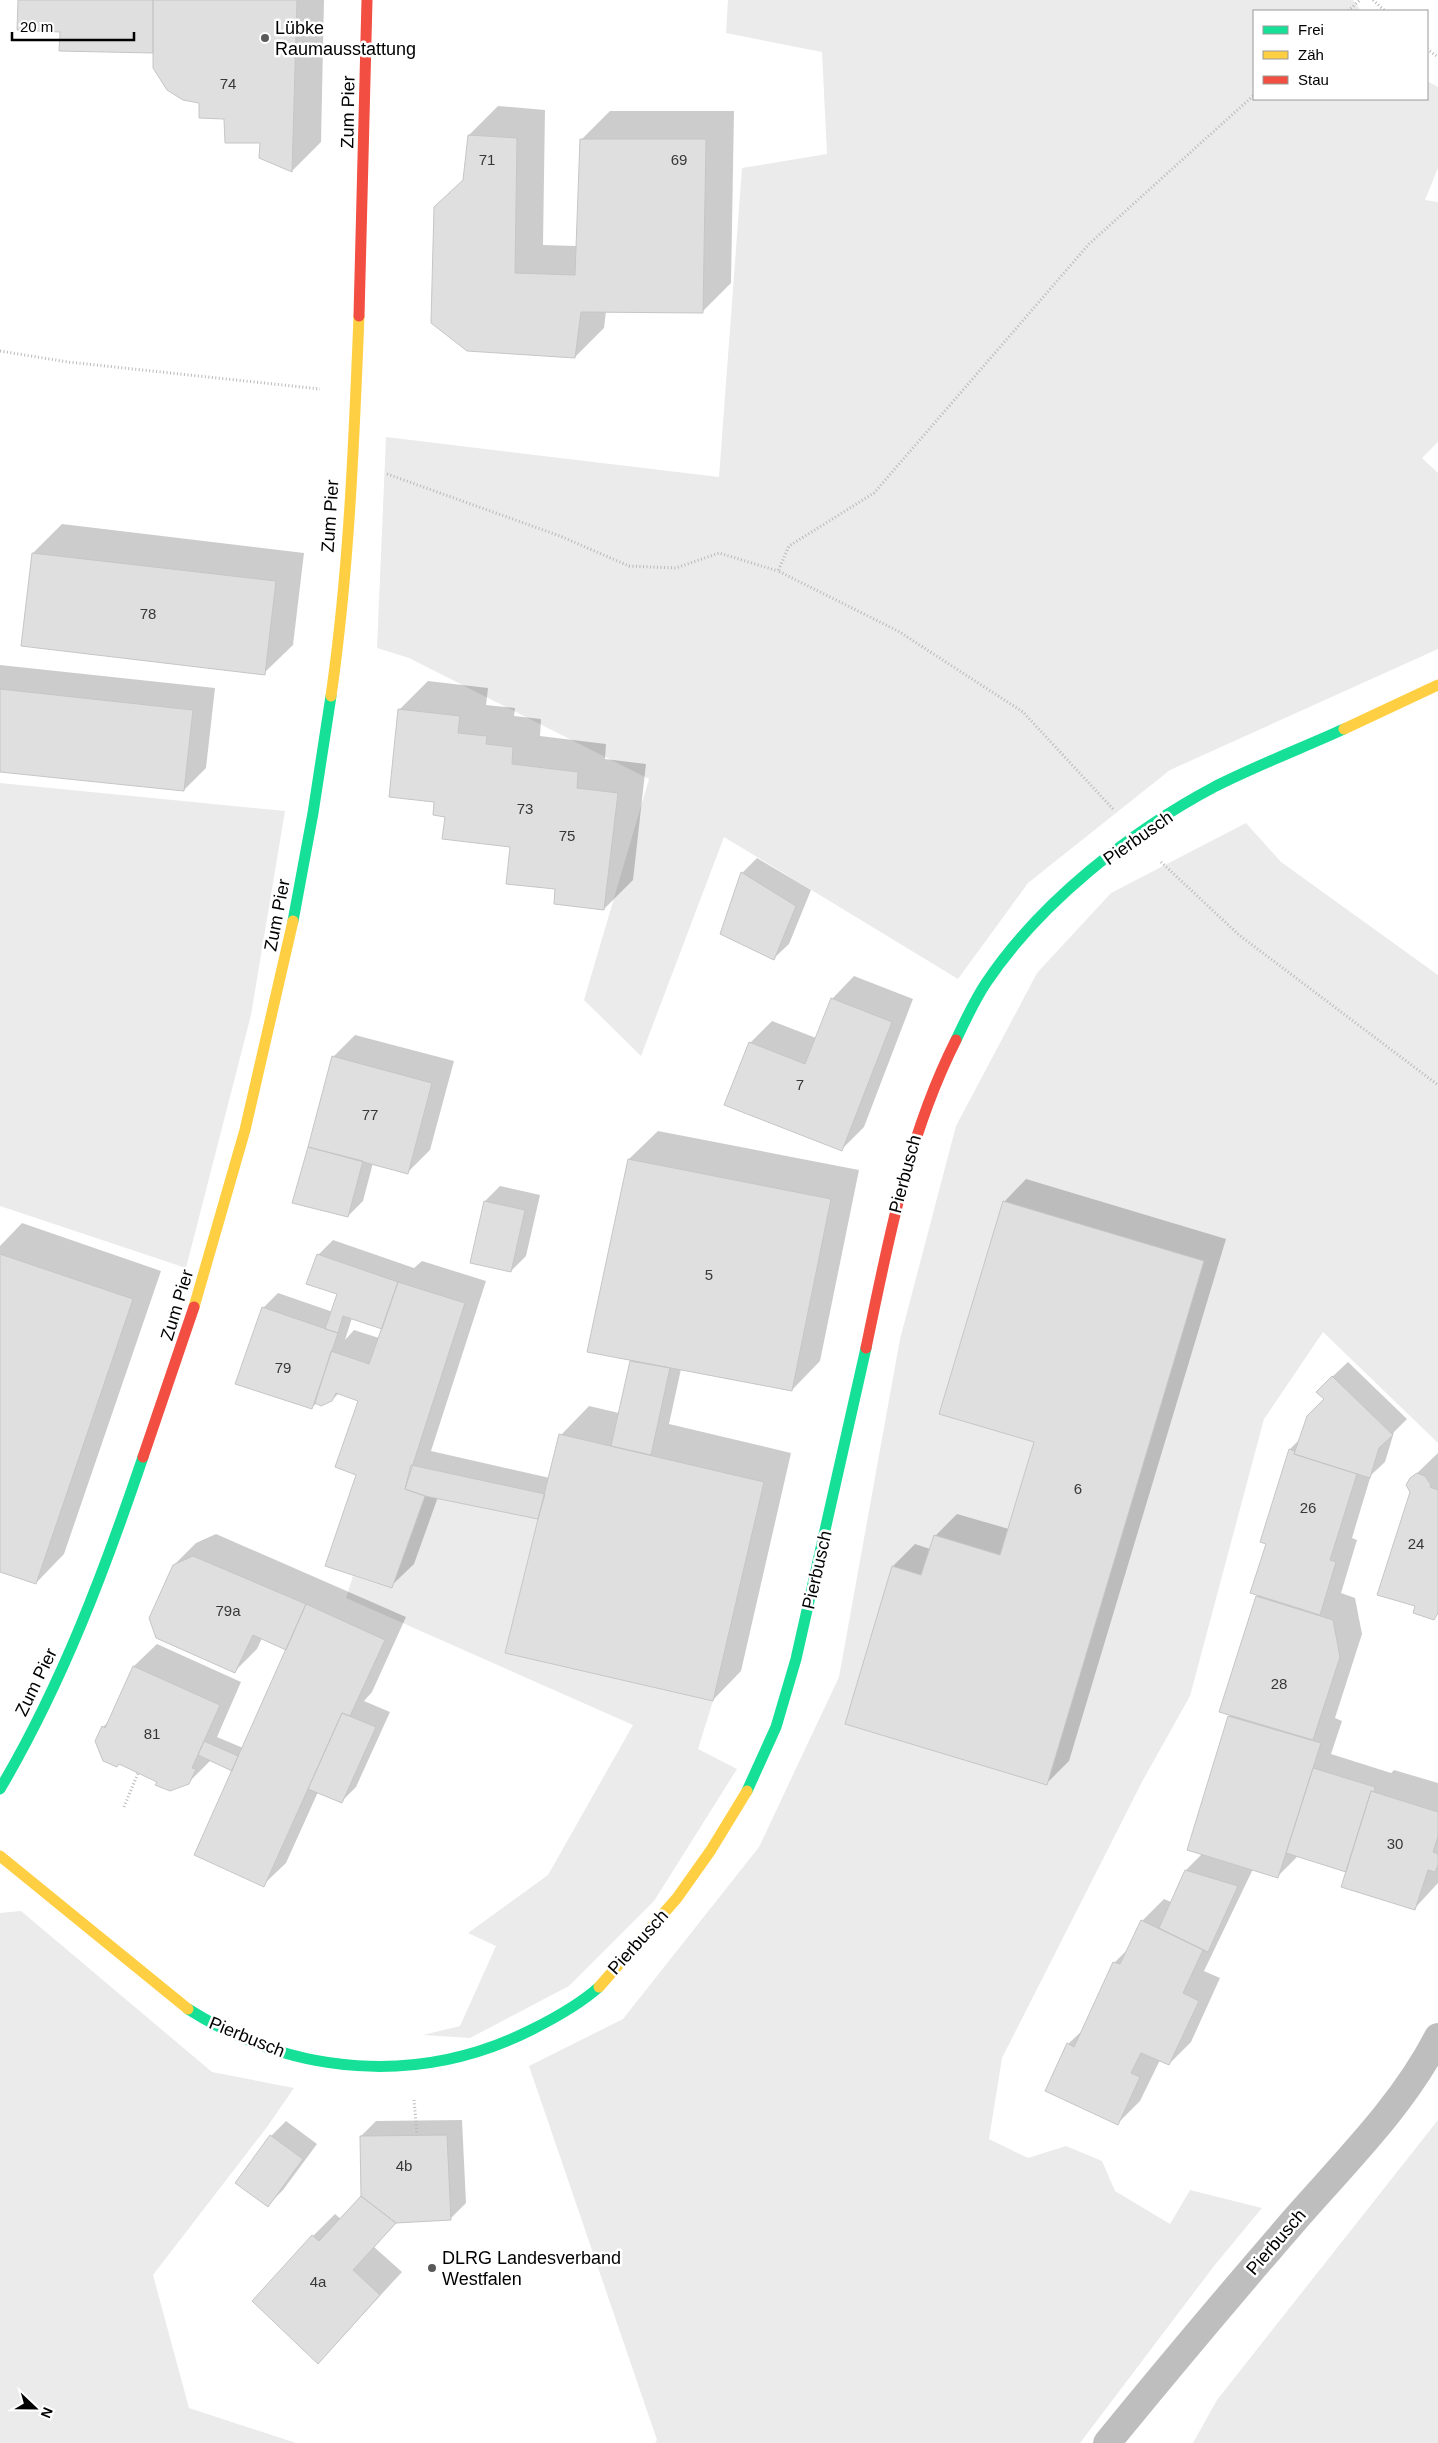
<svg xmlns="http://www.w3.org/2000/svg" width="1438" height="2443" font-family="Arial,sans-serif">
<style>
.green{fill:#ebebeb}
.shadow{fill:#0003;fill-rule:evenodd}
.building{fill:#dfdfdf;stroke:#c6c6c6}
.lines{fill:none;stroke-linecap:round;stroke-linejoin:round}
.path{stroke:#b9b9b9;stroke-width:3;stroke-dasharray:1 2.5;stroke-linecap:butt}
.street{stroke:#bebebe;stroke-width:28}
.fast{stroke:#16e098;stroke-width:11}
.slow{stroke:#ffcf43;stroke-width:11}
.jam{stroke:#f24e42;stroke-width:11}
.poi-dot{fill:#595959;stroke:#fff;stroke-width:2}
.labels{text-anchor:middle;stroke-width:5;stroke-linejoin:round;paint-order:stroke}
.number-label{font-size:15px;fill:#383838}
.poi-label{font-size:18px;fill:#000;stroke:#fff;text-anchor:start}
.street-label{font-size:18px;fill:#000;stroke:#fff}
</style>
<rect width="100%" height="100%" fill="#fff"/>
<path class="green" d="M728,0H1353L1361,11H1254V99H1427V81L1438,87V168L1425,200L1438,202V442L1422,458L1438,473V649L1170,770L1028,883L958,979L724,837L641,1056L584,1000L649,779L409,658L377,648L386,437L719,477L742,168L827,154L822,52L726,33Z
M0,783L285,811L251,1015L186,1268L0,1206Z
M1246,823L1281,862L1438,975V1443L1323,1332L1264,1419L1190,1696L1143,1780L1002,2058L989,2139L1028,2158L1066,2146L1102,2161L1115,2191L1170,2224L1190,2190L1262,2208L1214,2266L1080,2443H655L657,2440L529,2066L623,2019L759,1847L839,1677L900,1339L956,1126L1037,973L1111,893Z
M425,1496L538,1519L505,1653L713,1701L698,1749L737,1769L654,1901L569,1986L470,2038L423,2035L460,2026L496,1946L468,1933L548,1875L633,1725L346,1598L353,1576L391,1588Z
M21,1911L212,2072L294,2088L267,2127L153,2275L189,2408L296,2443H0V1913Z
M1438,2120V2443H1193L1217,2400Z"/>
<path class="shadow" d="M19,0H324L321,142L292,171L260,157L261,142L201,102L154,52L61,31Z
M498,106L545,110L543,245L577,246L581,140L610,111H734L731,283L702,312L606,311L604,328L575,357L435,207L465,178L469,135Z
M62,524L304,553L293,645L264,673L22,645L33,553Z
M0,665L215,688L206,768L184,790L0,771Z
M428,681L488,688L486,705L515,708L514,716L541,719L540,736L606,744L605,759L646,764L633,880L604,909L557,888L511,846L447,816L436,801L400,709Z
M757,858L811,890L789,944L774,958L742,873Z
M854,976L913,999L864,1127L841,1150L750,1043L772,1021L816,1038L832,999Z
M355,1035L454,1061L430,1150L408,1172L373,1163L363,1201L348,1216L333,1057Z
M658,1131L859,1170L820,1361L792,1390L681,1369L669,1424L791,1453L741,1671L713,1700L540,1518L438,1497L414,1564L391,1586L360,1400L339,1393L332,1400L317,1403L312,1407L263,1308L278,1293L333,1312L339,1293L318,1255L333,1240L414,1268L422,1261L486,1281L431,1451L550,1478L561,1435L589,1406L619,1413L633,1360L629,1159ZM352,1318L383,1328L379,1338L354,1330L345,1340Z
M1026,1179L1226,1239L1069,1761L1047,1783L893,1566L915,1544L930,1549L935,1536L957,1514L1009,1529L1035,1442L1004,1202Z
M500,1186L540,1195L526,1256L511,1271L485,1201Z
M22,1223L161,1271L64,1554L36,1583L0,1571V1246Z
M1348,1362L1407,1419L1394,1432L1385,1462L1371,1475L1352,1538L1357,1540L1341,1593L1355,1598L1362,1634L1335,1718L1342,1721L1331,1754L1391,1773L1394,1770L1438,1783V1883L1415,1908L1349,1867L1298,1856L1277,1877L1253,1869L1204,1971L1220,1978L1191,2042L1169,2064L1160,2060L1140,2101L1118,2123L1068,2044L1084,2029L1114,1963L1129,1948L1142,1921L1164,1899L1171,1902L1186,1870L1202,1854L1189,1849L1230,1715L1220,1711L1258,1595L1290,1449L1300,1439L1326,1399L1332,1377Z
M1438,1453V1614L1434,1618L1417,1605L1411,1479Z
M216,1534L406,1617L372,1692L364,1701L390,1712L356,1787L341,1802L318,1792L286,1863L263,1885L236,1765L211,1760L188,1783L158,1781L103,1727L110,1720L134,1666L157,1644L241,1682L217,1737L243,1748L288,1650L262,1638L257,1649L235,1671L174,1565L196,1543Z
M462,2120L466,2203L451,2218L398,2221L374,2247L402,2272L318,2363L313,2236L335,2214L341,2219L362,2197L361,2136L376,2121Z
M286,2121L317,2144L283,2190L268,2205L237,2182L271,2136Z"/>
<path class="building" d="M18,0H153V53L59,51L60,32L17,30Z
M153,0H297L292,172L259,158L260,143H225L224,119L199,118V103L183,100L167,90L153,68Z
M468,135L517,138L515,273L575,275L580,139H706L703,313L581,312L575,358L467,351L431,323L434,207L463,180Z
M32,553L276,581L265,675L21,646Z
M0,689L193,710L184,791L0,772Z
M398,709L460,716L458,733L487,736L486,744L513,747L512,764L578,772L577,788L618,793L604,910L554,904L555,889L506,884L510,847L442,839L445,817L433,815L434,802L389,797Z
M741,872L796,906L774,960L720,934Z
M831,998L892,1022L842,1151L724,1105L749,1042L805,1064Z
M332,1056L432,1083L408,1174L308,1147Z
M308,1147L363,1161L348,1217L292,1203Z
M628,1159L831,1199L792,1391L587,1352Z
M484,1201L525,1210L511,1272L470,1263Z
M1003,1201L1204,1261L1047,1785L845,1724L892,1566L921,1575L934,1535L1000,1555L1034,1442L939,1414Z
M0,1254L133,1299L36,1584L0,1572Z
M317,1254L398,1282L382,1329L343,1316L338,1333L325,1329L337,1294L306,1284Z
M398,1282L465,1303L405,1489L425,1496L392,1588L325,1566L356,1475L335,1467L358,1401L336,1393L332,1401L321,1406L315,1403L331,1351L369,1364Z
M262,1307L338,1333L312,1409L235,1384Z
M630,1361L670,1368L651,1455L611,1446Z
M1332,1376L1393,1435L1379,1448L1370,1478L1294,1454L1307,1416L1324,1399L1316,1392Z
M559,1434L764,1482L713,1701L505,1653Z
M1289,1449L1295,1451L1294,1454L1357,1474L1330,1560L1336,1562L1320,1615L1250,1593L1266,1544L1260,1542Z
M411,1465L545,1494L538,1519L425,1496L405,1489Z
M1417,1473L1425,1476L1431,1485L1430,1487L1438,1490V1613L1434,1620L1413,1613L1415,1606L1377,1595L1410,1492L1406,1485L1410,1478Z
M193,1556L306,1604L286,1650L253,1635L235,1673L156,1638L149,1618L173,1565Z
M1256,1596L1333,1620L1340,1657L1313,1740L1219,1712Z
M306,1604L385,1640L350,1716L342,1713L264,1887L194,1855Z
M133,1666L220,1705L192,1768L196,1769L189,1784L170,1791L155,1785L157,1782L119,1764L117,1767L103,1761L95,1741L102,1726L105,1728Z
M342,1713L376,1727L342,1803L308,1789Z
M1228,1716L1321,1743L1278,1878L1187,1850Z
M204,1741L238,1756L232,1771L198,1755Z
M1313,1768L1375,1787L1374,1792L1371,1791L1346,1872L1286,1853Z
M1371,1791L1438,1812V1836L1433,1852L1438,1854V1865L1435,1872L1428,1870L1415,1910L1341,1887Z
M1185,1870L1238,1886L1208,1952L1159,1928Z
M1141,1920L1203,1950L1183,1993L1199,2001L1169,2065L1141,2053L1131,2073L1140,2077L1118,2125L1045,2091L1067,2043L1074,2047L1113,1962L1120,1964Z
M270,2135L303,2159L268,2207L235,2183Z
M447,2135L451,2220L396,2223L361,2196L360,2136Z
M361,2196L396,2223L353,2270L380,2295L318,2364L252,2301L312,2235L319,2241Z"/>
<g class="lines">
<path class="path" d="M1373,0L1385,11
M1348,11L1360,0
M1427,49L1438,57
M0,351L68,362L320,389
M387,474L560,536L629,566L676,568L719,553L778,571
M1113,809L1023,712L898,631L778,571L789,546L874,493L1089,244L1254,95
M1161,862L1239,935L1438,1085
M124,1807L138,1773
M414,2100L417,2135"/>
<path class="street" d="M1107,2443C1170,2366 1233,2291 1298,2216C1348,2159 1403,2105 1438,2037"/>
<path class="fast" d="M293,921L313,813L331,696
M956,1040C965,1021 974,1001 986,983C1040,902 1131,831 1216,786C1258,765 1302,748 1344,729
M0,1789C62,1684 104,1572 143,1457
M747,1791L776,1727L796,1659L866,1348
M188,2009C294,2076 419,2086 531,2030C555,2018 579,2005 599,1987"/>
<path class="slow" d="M331,696C349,571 354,443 359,316
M1344,729L1438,685
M194,1307L245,1130L293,921
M0,1856L188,2009
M599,1987L677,1898L711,1850L747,1791"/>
<path class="jam" d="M359,316L367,0
M866,1348C888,1243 907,1137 956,1040
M143,1457L194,1307"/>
</g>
<g class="poi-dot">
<circle cx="265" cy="38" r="5"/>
<circle cx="432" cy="2268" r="5"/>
</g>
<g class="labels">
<g class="number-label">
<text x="228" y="89">74</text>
<text x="487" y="165">71</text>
<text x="679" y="165">69</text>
<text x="148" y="619">78</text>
<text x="525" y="814">73</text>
<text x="567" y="841">75</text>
<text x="800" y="1090">7</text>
<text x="370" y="1120">77</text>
<text x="709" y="1280">5</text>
<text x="283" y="1373">79</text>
<text x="1078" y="1494">6</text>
<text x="1308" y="1513">26</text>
<text x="1416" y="1549">24</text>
<text x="228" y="1616">79a</text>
<text x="1279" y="1689">28</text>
<text x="152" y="1739">81</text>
<text x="1395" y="1849">30</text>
<text x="404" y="2171">4b</text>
<text x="318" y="2287">4a</text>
</g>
<g class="poi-label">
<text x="275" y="34">Lübke<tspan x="275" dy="21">Raumausstattung</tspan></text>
<text x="442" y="2264">DLRG Landesverband<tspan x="442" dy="21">Westfalen</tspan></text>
</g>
<g class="street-label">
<text transform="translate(348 112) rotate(-89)" y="6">Zum Pier</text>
<text transform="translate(330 516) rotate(-86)" y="6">Zum Pier</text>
<text transform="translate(1138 838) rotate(-35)" y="6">Pierbusch</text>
<text transform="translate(277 915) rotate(-79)" y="6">Zum Pier</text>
<text transform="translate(905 1174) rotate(-75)" y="6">Pierbusch</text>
<text transform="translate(177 1305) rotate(-73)" y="6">Zum Pier</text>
<text transform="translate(817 1570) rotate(-77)" y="6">Pierbusch</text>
<text transform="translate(36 1682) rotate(-64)" y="6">Zum Pier</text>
<text transform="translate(638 1942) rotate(-48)" y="6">Pierbusch</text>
<text transform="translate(247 2037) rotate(22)" y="6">Pierbusch</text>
<text transform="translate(1276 2242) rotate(-49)" y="6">Pierbusch</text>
</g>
</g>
<rect x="1253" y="10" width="175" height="90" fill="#ffffff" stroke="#999999"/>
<rect x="1263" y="26" width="25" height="8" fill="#16e098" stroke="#999999"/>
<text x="1298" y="35" font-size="15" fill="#000000">Frei</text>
<rect x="1263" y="51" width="25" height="8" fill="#ffcf43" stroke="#999999"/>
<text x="1298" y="60" font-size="15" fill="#000000">Zäh</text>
<rect x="1263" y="76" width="25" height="8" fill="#f24e42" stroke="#999999"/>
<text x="1298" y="85" font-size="15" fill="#000000">Stau</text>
<g transform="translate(35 2408) rotate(112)" stroke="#ffffff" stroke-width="4" paint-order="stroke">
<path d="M0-4L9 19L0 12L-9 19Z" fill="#000000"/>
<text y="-8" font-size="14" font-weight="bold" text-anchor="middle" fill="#000000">N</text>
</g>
<path d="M12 32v8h122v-8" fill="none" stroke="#000000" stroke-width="2.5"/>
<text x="20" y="32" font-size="15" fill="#000000" stroke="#ffffff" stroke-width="4" paint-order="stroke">20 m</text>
</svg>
